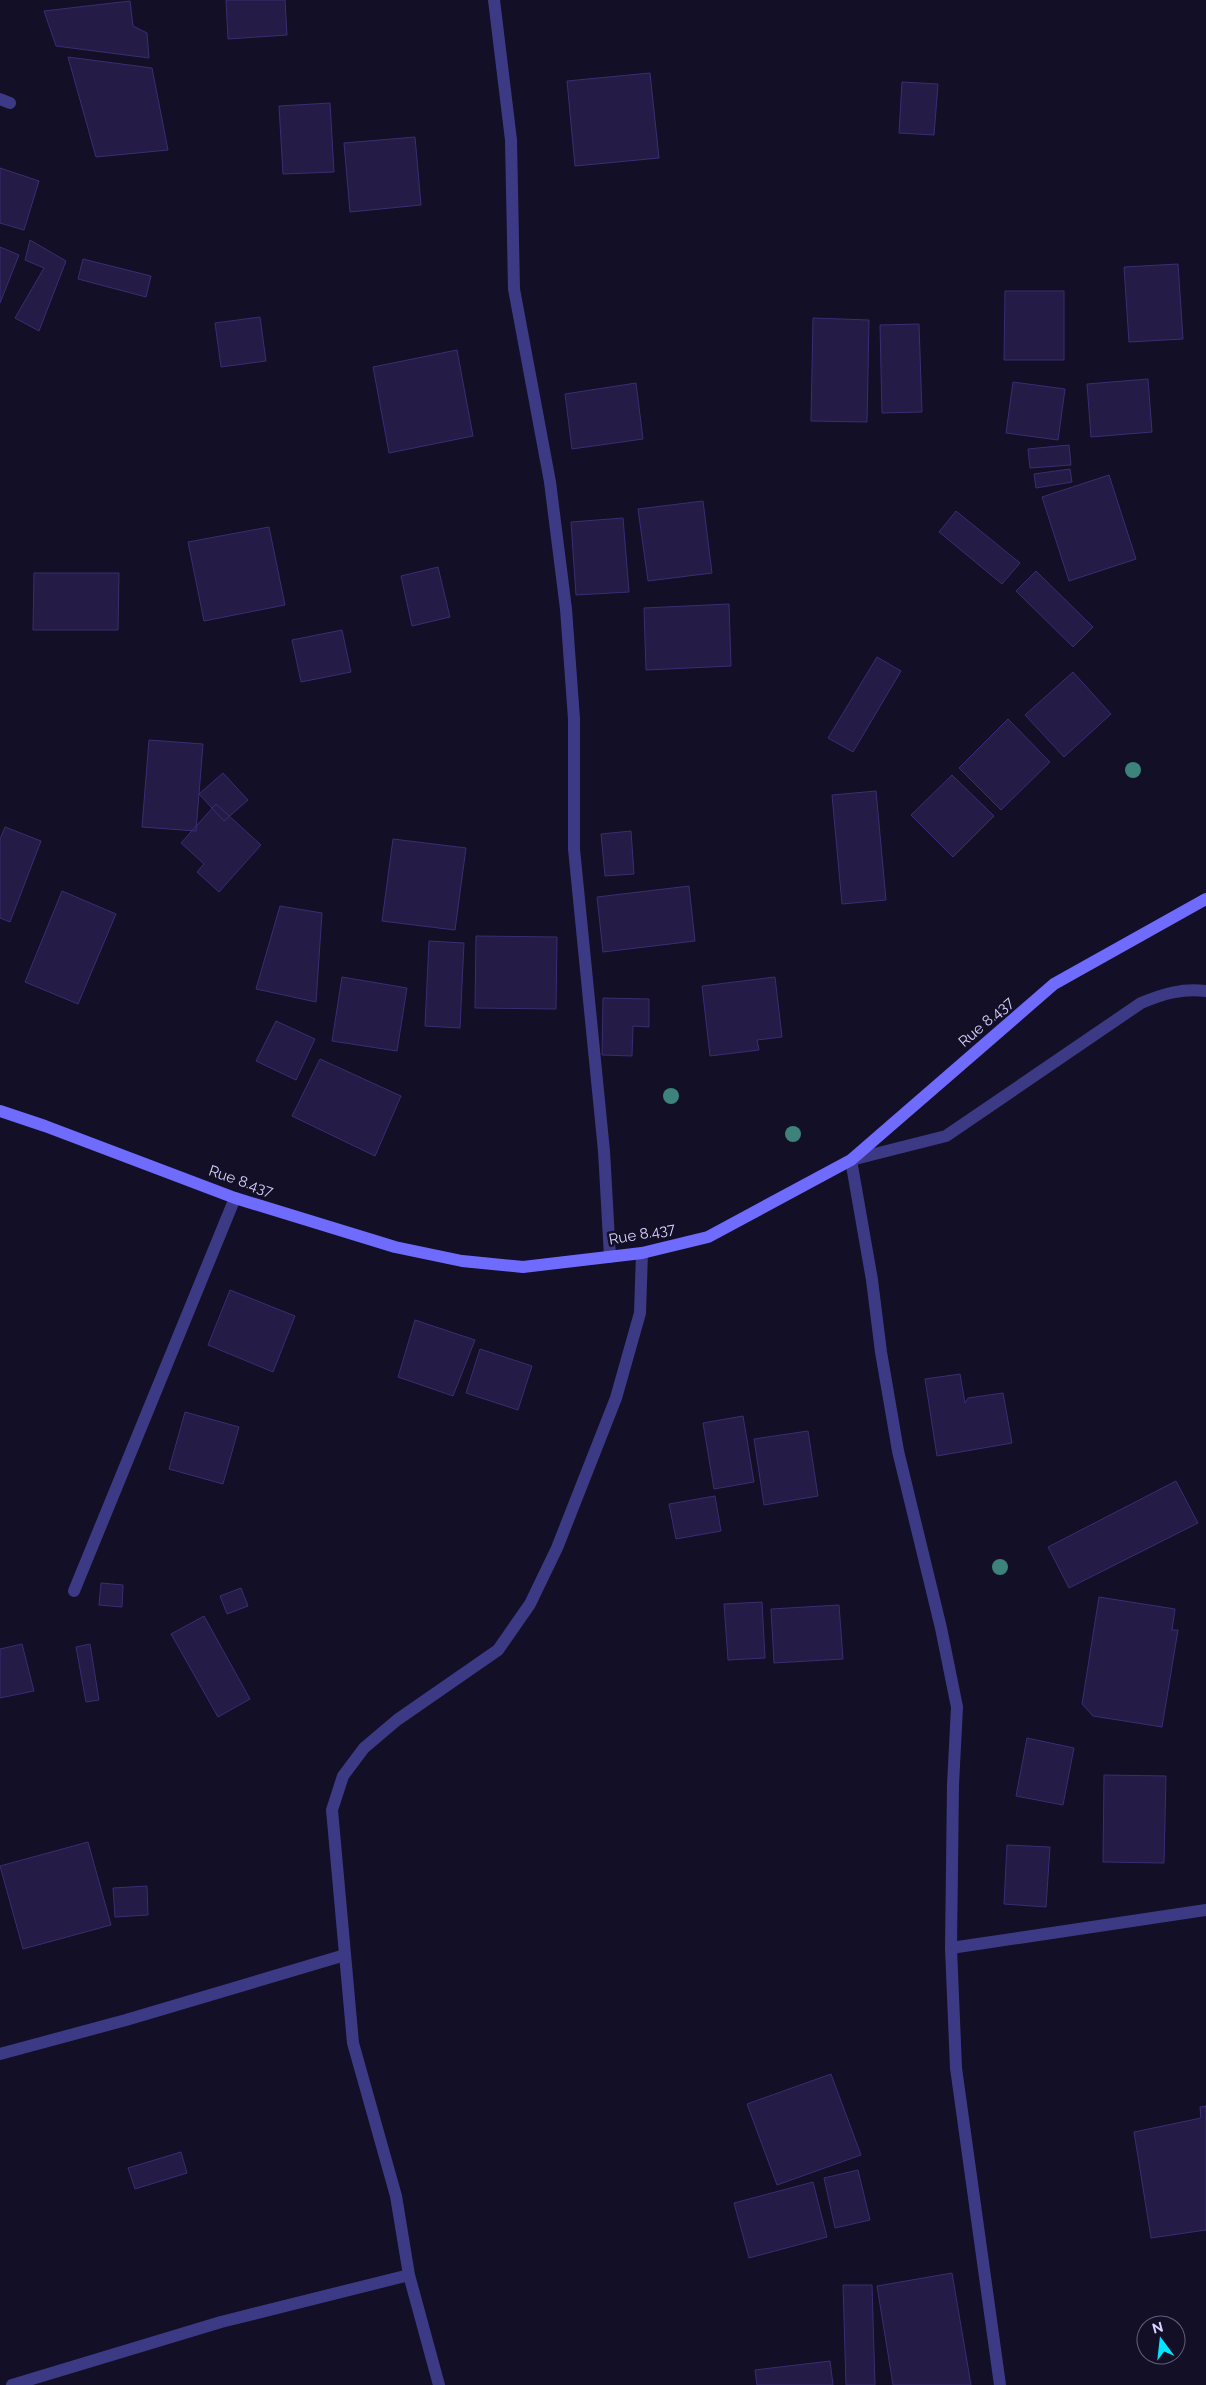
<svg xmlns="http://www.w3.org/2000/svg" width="1206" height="2385" font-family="Raleway,sans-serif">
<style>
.building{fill:#241b47;stroke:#3b2d73}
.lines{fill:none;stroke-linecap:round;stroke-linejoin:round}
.street{stroke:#3d3a85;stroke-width:12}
.secondary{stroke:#6f6bff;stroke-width:12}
.tree{fill:#3d827b}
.labels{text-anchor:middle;stroke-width:5;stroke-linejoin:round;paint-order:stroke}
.street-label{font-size:15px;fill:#d9d4ff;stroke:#130f26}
</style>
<rect width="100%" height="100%" fill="#130f26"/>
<path class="building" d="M226,0H285L287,35L228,39Z
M130,1L133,26L147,33L149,58L56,46L44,11Z
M68,57L152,68L168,150L96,157Z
M650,73L659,158L575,166L567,81Z
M902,82L938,84L934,135L899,133Z
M330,103L334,172L283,174L279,106Z
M415,137L421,205L350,212L344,143Z
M0,168L39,181L24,230L0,223Z
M30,240L66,261L39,331L15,318L44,268L25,260Z
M0,247L19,255L0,303Z
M83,259L151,276L146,297L78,279Z
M1178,264L1183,339L1129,342L1124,267Z
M1005,291H1064V360H1004Z
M260,317L266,361L221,367L215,323Z
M813,318L869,320L867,422L811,421Z
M919,324L922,412L882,413L880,325Z
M457,350L473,436L389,453L373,367Z
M1148,379L1152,432L1091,437L1087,384Z
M1013,382L1065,389L1058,440L1006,433Z
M636,383L643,439L572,449L565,394Z
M1069,445L1071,465L1030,468L1028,449Z
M1070,469L1072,482L1036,488L1034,474Z
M1109,475L1136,559L1069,581L1042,497Z
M703,501L712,573L648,581L638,509Z
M956,511L1020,563L1002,584L939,532Z
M623,518L629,592L576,595L571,522Z
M269,527L285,605L204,621L188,542Z
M438,567L450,617L412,626L401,576Z
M1036,571L1093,627L1073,647L1016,591Z
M34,573H119L118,630H33Z
M729,604L731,666L646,670L644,608Z
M342,630L351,672L301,682L292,640Z
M877,657L901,671L853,752L828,738Z
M1073,672L1111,714L1064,757L1025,715Z
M1008,719L1050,762L1001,810L959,768Z
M149,740L203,744L196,831L142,827Z
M223,773L248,800L224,821L199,794Z
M952,775L994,816L953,857L911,815Z
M876,791L886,900L842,904L832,795Z
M216,804L261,845L219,892L197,872L204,864L181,843Z
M5,827L41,841L10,922L0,918V839Z
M631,831L634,874L605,876L601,834Z
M393,839L466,848L455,930L382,921Z
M689,886L695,941L603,952L597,897Z
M62,891L116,914L78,1004L25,982Z
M280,906L322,913L316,1002L256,989Z
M476,936L557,937L556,1009L475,1008Z
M429,941L464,943L460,1028L425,1026Z
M342,977L407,988L397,1051L332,1041Z
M775,977L782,1037L757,1040L759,1050L710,1056L702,986Z
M603,998L649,999V1027L633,1026L632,1056L602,1055Z
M276,1021L315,1039L296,1080L256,1061Z
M320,1059L401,1096L375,1156L292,1116Z
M230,1290L295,1316L273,1372L208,1345Z
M415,1320L475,1340L453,1396L398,1377Z
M480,1349L532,1366L518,1410L466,1393Z
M960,1374L965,1403L968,1398L1003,1393L1012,1443L937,1456L925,1379Z
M185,1412L239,1427L223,1484L169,1469Z
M743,1416L754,1482L714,1489L703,1423Z
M808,1431L818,1496L764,1505L754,1439Z
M1176,1481L1198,1523L1069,1588L1048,1547Z
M715,1496L721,1531L676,1539L669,1504Z
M101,1583L123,1585L122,1607L99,1605Z
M241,1588L248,1606L227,1614L220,1596Z
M1099,1597L1175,1609L1172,1630H1178L1162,1727L1093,1716L1082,1704Z
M762,1602L765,1658L728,1660L724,1604Z
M839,1605L843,1659L774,1663L771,1609Z
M204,1616L250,1699L218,1717L171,1634Z
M22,1644L34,1691L0,1698V1649Z
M90,1644L99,1700L86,1702L76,1647Z
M1027,1738L1074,1748L1063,1805L1016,1796Z
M1104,1775L1166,1776L1164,1863L1103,1862Z
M88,1842L111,1925L23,1949L0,1866Z
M1007,1845L1050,1847L1046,1907L1004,1904Z
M147,1886L148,1915L115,1917L113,1888Z
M831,2074L861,2155L777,2185L747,2104Z
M1206,2106V2230L1151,2238L1134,2132L1201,2118L1200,2107Z
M181,2152L187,2173L135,2189L128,2168Z
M858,2170L870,2220L835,2228L824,2178Z
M813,2182L827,2237L749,2258L734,2203Z
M952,2273L971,2385H893L877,2286Z
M843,2285H872L875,2385H846Z
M830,2361L833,2385H757L755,2370Z"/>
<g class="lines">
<path class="street" d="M494,0L511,140L514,289L550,482L566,609L574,719V849L604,1151L610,1257
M0,99L10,103
M74,1591L235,1198
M951,1948L1206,1910
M0,2054L126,2020L345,1955
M12,2385L221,2322L409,2275
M439,2385L409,2275L396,2196L353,2043L332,1810L343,1776L364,1748L397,1720L498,1650L530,1604L557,1548L616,1398L640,1313L642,1253
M1000,2385L956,2068L951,1948L953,1785L957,1707L941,1628L898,1451L881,1352L872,1280L851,1160L946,1136L1141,1003C1163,994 1182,988 1206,991"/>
<path class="secondary" d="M0,1111L45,1126L235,1198L395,1247L462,1261L523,1267L642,1253L708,1237L851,1160L1054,984L1206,899"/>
</g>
<g class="tree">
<circle cx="1133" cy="770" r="8"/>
<circle cx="671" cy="1096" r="8"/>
<circle cx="793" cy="1134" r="8"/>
<circle cx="1000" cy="1567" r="8"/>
</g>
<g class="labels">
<g class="street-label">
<text transform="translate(986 1022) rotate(-41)" y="5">Rue 8.437</text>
<text transform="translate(241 1181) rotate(19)" y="5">Rue 8.437</text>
<text transform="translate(642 1234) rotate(-10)" y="5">Rue 8.437</text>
</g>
</g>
<g transform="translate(1161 2340) rotate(345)"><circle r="24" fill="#130f26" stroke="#625e7d"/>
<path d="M0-4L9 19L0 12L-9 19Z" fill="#00e5ff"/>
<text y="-8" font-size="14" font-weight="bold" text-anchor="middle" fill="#d9d4ff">N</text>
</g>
</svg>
